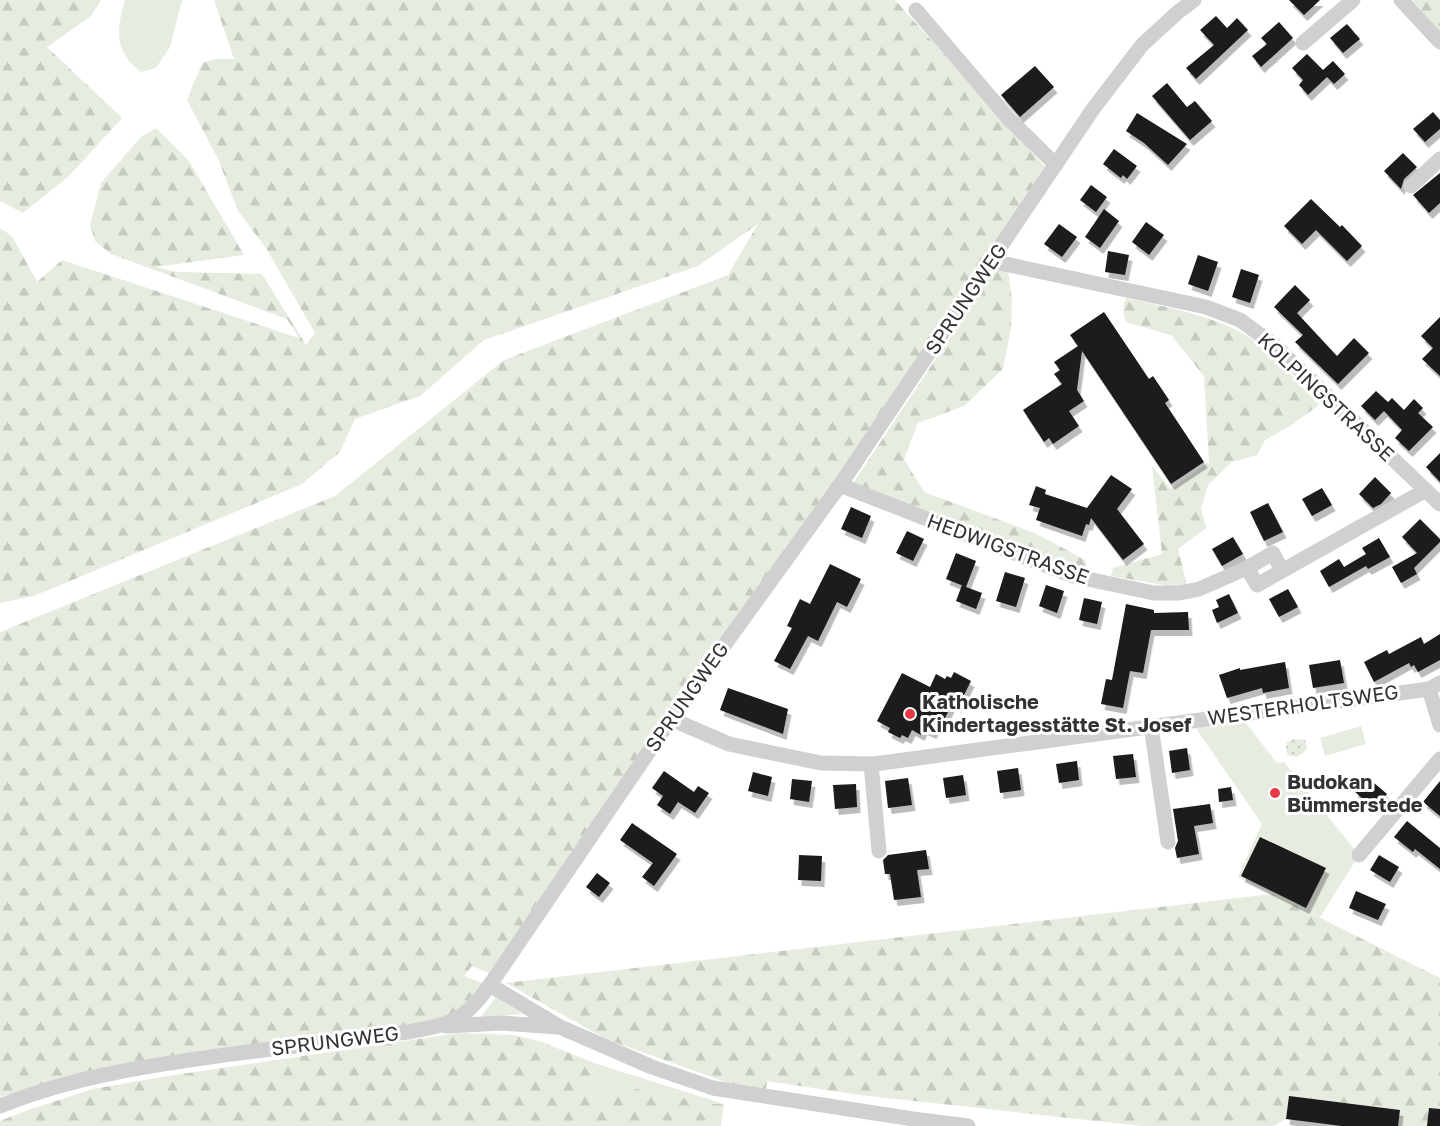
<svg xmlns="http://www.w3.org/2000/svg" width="1440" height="1126" font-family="'Golos Text',sans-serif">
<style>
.grass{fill:#e6ecdf}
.forest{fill:url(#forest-firs)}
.park{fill:url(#park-dots)}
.building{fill:#1a1a1a;filter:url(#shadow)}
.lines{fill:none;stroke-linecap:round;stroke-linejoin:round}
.minor{stroke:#d0d0d0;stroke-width:15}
.poi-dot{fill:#e63946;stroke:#fff;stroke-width:2}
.labels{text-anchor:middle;stroke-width:6;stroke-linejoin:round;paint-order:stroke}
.street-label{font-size:20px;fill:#333;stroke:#fff}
.poi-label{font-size:20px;font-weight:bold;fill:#333;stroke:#fff;text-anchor:start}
</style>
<defs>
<pattern id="forest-firs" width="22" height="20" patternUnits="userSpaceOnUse" patternTransform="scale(1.5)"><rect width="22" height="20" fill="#e6ecdf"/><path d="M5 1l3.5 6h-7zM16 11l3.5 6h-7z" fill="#c6cbc0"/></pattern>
<pattern id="park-dots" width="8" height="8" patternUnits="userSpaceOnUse" patternTransform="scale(1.5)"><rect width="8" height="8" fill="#e6ecdf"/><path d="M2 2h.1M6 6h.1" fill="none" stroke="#c6cbc0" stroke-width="1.8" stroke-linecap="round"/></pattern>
<filter id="shadow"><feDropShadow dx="3.5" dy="6" stdDeviation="0" flood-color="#0004"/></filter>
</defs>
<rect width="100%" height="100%" fill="#fff"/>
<path class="grass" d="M125,0H182L170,47L156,68L141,72C114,51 116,31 125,0Z
M1239,714L1277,763L1284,762L1359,855L1320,917L1238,877L1262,824L1190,720Z
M1361,726L1366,744L1325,756L1320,738Z
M496,997L522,1014L481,1017Z
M597,1064L724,1104H704L644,1087L590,1103Z"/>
<path class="forest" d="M0,0H101L91,16L47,47L122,118L68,177L23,213L0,201Z
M214,0H895L1046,168L850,462L489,973L472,966L464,976L482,983L456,1015L398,1029L35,1086L0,1097V632L335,496L504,360L728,275L758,224L698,266L484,340L420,396L355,419L340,452L302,484L34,596L0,603V228L12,236L37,282L62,260L299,338L287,319L111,254L95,241L90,225L101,183L141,137L156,128L189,161L244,255L155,267L178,272L262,274L306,345L315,333L266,248L238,211L219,161L187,100L202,63L216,59H234Z
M1412,0H1440V32Z
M996,268L1008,271L1012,299L1011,328L1003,369L964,406L918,423L904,459L924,492L1035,533L1085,560L1088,572L1062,567L852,485Z
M1126,298C1173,309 1230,317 1268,351C1286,367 1302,387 1319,405L1290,426L1265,440L1257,455L1232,462L1208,485L1201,508L1206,528L1178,549L1187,585L1170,586L1111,576L1113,568L1162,554L1152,466L1171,489L1209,462L1204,376L1171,335L1126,322L1123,309Z
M1273,894L1440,978V1126H1398L1400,1110L1289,1096L1286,1119L1274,1126H1142L860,1095L767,1081L765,1096L606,1039L506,983Z
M459,1033L514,1035L539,1041L597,1064L590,1103L644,1087L704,1104H724L721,1126H0V1121L28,1110L93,1089L168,1076Z"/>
<path class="park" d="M1294,739L1305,740L1307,749C1300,756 1297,759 1288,755L1286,750L1287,742Z"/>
<path class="building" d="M1289,0H1320L1304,15Z
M1216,16L1227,28L1237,18L1248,30L1196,79L1186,68L1214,45L1200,30Z
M1279,22L1293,38L1261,67L1252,56L1267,44L1261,38Z
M1347,24L1360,39L1343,53L1330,38Z
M1307,54L1323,70L1333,61L1345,74L1334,84L1327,77L1308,95L1299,85L1303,80L1292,68Z
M1035,66L1054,87L1020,117L1001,95Z
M1167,83L1187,107L1195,101L1212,121L1190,140L1152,96Z
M1433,112L1440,120V129L1425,142L1413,129Z
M1137,113L1187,144L1168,165L1144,143L1126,131Z
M1114,149L1137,166L1127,179L1123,175L1121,178L1103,164Z
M1403,153L1417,167L1404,179L1401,189L1384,171Z
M1440,173V203L1429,213L1413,195Z
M1091,185L1107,197L1096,212L1080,200Z
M1311,199L1340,227L1342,225L1362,246L1347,261L1316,230L1302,244L1284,226Z
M1104,209L1119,221L1100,248L1085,237Z
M1146,222L1164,235L1149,255L1132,242Z
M1059,224L1077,237L1062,257L1044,244Z
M1108,251L1129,255L1125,275L1105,272Z
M1198,255L1218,262L1208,291L1188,284Z
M1241,269L1259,275L1250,303L1232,297Z
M1295,285L1310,300L1297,313L1337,356L1354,338L1369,353L1338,384L1295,342L1303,335L1274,307Z
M1104,312L1149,379L1153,376L1169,400L1165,403L1204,462L1171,484L1082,351L1077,390L1084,401L1069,411L1079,426L1053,444L1049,438L1044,442L1023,410L1062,384L1054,374L1060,370L1054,362L1078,346L1070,335Z
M1440,317V376L1422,359L1433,348L1421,336Z
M1376,391L1388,402L1392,398L1404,410L1414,399L1423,408L1418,413L1433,427L1409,451L1395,438L1402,430L1384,411L1375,420L1361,406Z
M1440,453V482L1426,467Z
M1111,475L1132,489L1117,509L1144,544L1123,560L1091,518L1089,525L1086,524L1082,536L1036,520L1040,508L1029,505L1036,486L1046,490L1045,494L1087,508Z
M1375,477L1391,493L1381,504L1373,508L1359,494Z
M1322,488L1332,505L1312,516L1302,499Z
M1268,503L1283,532L1264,541L1250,512Z
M851,507L871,516L862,538L841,529Z
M1420,519L1440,539V542L1414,568L1417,574L1401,583L1392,567L1417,553L1402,537Z
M907,531L924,539L913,561L896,553Z
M1233,537L1243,554L1222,566L1212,549Z
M1379,538L1390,557L1368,569L1366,566L1329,587L1320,571L1339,559L1344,567L1366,554L1362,548Z
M956,553L976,561L966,587L982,593L976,609L956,601L962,585L966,587L946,579Z
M830,564L861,579L847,607L837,602L818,641L808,636L790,669L774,661L792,628L787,626L800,599L810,604Z
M1005,572L1025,578L1016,607L996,601Z
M1046,585L1064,591L1057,613L1039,606Z
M1288,589L1298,607L1279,617L1269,599Z
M1229,594L1238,613L1217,623L1212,610L1219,607L1216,600Z
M1084,598L1102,602L1097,624L1079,620Z
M1126,604L1154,610V613L1188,612L1189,630H1151L1143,673L1130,671L1123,708L1101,704L1106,679L1112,680Z
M1440,634V660L1418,672L1414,665L1411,667L1409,663L1374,682L1364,662L1387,650L1389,654L1421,637L1424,644Z
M1340,660L1344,683L1313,688L1309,665Z
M1285,662L1289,688L1263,693L1262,688L1227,698L1219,675L1240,668V670Z
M954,672L971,681L958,707L952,704L941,726L937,724L933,733L924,729L921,735L912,730L908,738L902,735L900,738L888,732L890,728L877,721L902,673L930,687L936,674L945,679L947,676L951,678Z
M728,688L788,709L783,734L720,710Z
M1187,748L1190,770L1172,773L1169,751Z
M1133,754L1136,777L1116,779L1113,756Z
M1077,761L1079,780L1059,783L1056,764Z
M1018,768L1021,790L1000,793L997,771Z
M664,771L694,792L698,786L709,793L695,813L678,802L670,814L657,805L663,796L652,788Z
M753,772L772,777L768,796L748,791Z
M963,775L966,795L946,798L943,778Z
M1367,777L1387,794L1374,809L1354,791Z
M908,778L912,805L888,808L885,781Z
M792,779L812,781L809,802L790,799Z
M1440,781V816L1423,802Z
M856,784L857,807L835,809L833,785Z
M1231,787L1233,800L1219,802L1218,789Z
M1210,804L1213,823L1194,826L1199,854L1177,858L1175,848L1178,841L1173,809Z
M1407,821L1440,848V869L1415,849L1413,852L1394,837Z
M632,823L677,854L654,886L642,877L653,863L620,840Z
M1260,837L1326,868L1306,908L1241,876Z
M926,850L929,869L917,870L921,897L894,900L890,874H885L883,860L888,855Z
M799,855L822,856L821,881L798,880Z
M1379,855L1399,867L1390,882L1370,870Z
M597,873L610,883L599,897L586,887Z
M1356,891L1386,904L1378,920L1349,908Z
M1289,1096L1400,1110L1398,1126H1342L1286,1119Z
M1429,1108L1440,1109V1126H1427Z"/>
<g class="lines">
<path class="minor" d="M1401,0L1440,42
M916,10L1009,119L1056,165
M1303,43L1353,0
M1411,186L1440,159
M991,261L1206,307L1240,320L1273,344L1440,504
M840,485L1073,576L1154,593H1180L1199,589L1247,568
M1282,571L1273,553L1247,568L1257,585L1426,490
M1429,689L1440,725
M671,719L729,744L821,763L874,764L1429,689L1440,683
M1151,726L1168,842
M871,764L879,851
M1359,855L1440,759
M490,985L560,1027L652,1067L713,1088L913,1119L968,1126
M446,1026L502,1023L557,1027
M0,1106C76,1075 159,1064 240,1053C296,1046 352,1039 408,1032C458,1023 466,1019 496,976L671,719L840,485L1093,109L1142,45L1178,12L1194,0"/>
</g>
<g class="poi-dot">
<circle cx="910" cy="714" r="6"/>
<circle cx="1275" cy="793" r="6"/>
</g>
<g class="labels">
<g class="street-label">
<text transform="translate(966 299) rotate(-56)" y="7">SPRUNGWEG</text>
<text transform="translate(1326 397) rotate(43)" y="7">KOLPINGSTRASSE</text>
<text transform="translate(1008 549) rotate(20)" y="7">HEDWIGSTRASSE</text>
<text transform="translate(687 697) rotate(-55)" y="7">SPRUNGWEG</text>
<text transform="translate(1303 705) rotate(-8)" y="7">WESTERHOLTSWEG</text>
<text transform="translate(335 1041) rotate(-7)" y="7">SPRUNGWEG</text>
</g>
<g class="poi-label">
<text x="922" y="709">Katholische<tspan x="922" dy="23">Kindertagesstätte St. Josef</tspan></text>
<text x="1287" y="789">Budokan<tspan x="1287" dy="23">Bümmerstede</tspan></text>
</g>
</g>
</svg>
